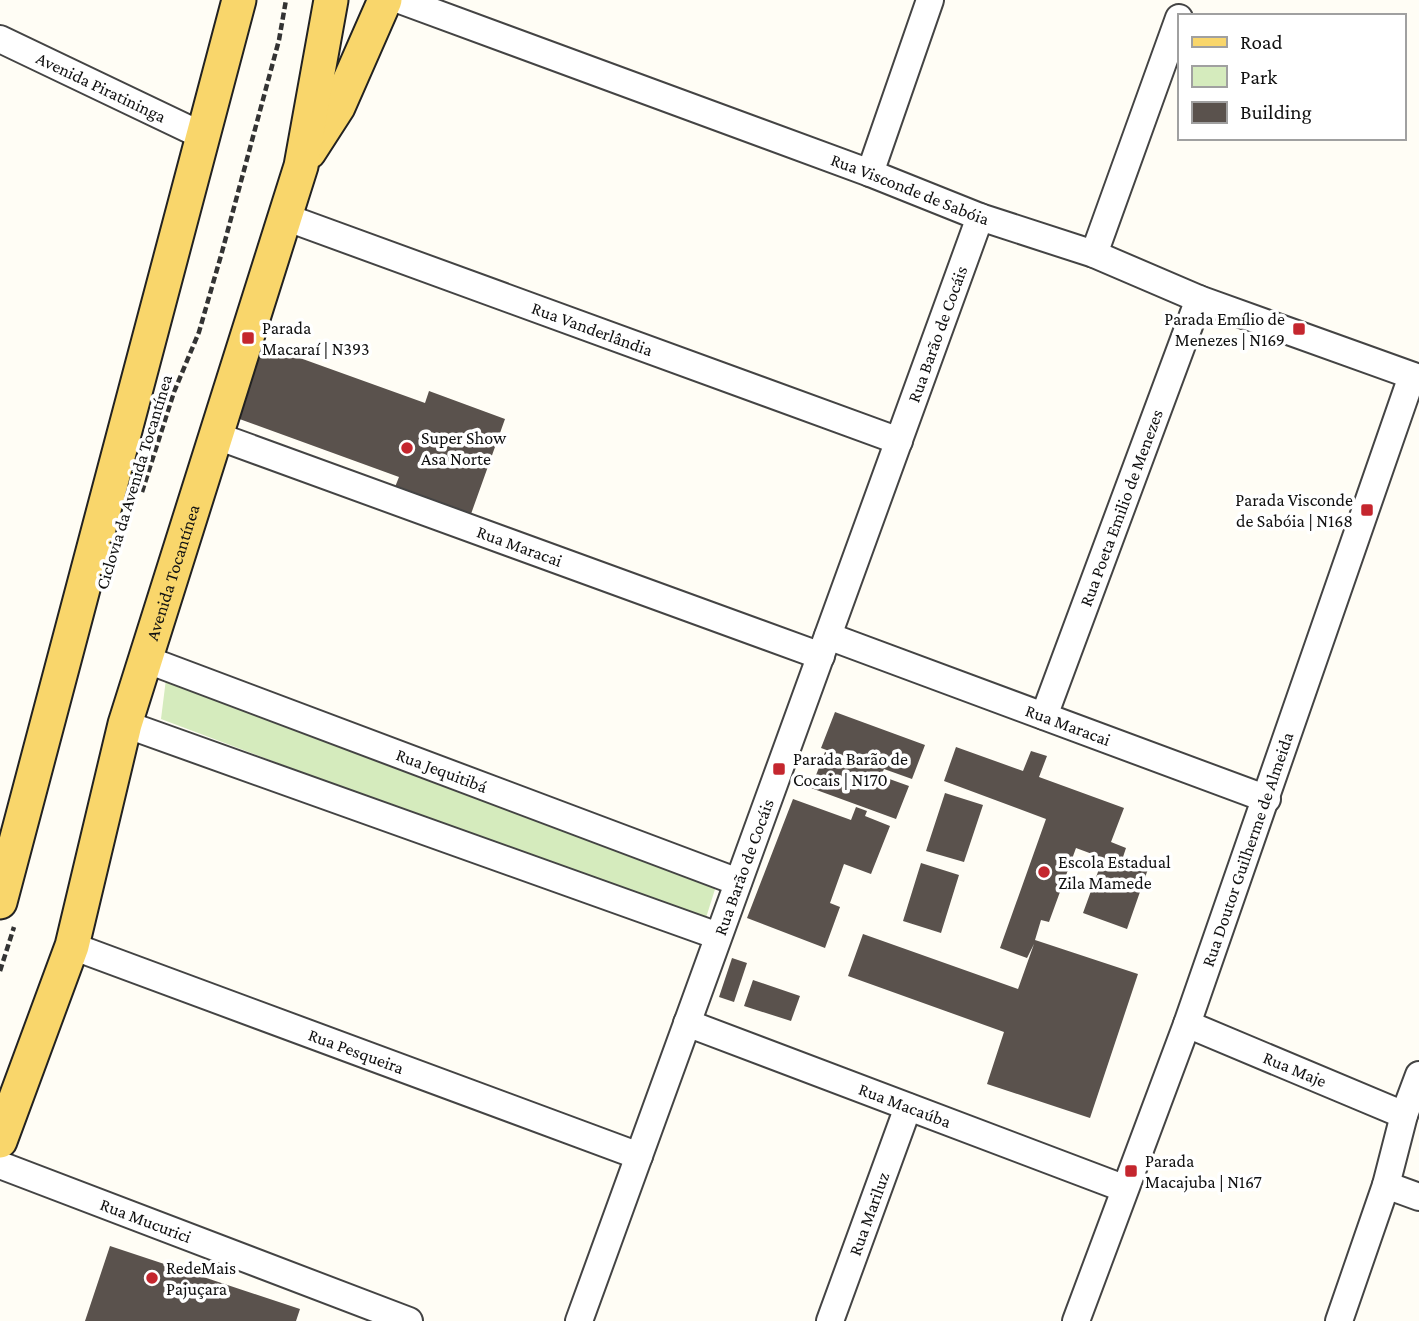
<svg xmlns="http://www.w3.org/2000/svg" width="1419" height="1321" font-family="'Crimson Pro',serif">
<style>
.green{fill:#d5ebbd}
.building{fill:#5a524d}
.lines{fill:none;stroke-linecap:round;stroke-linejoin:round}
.minor-casing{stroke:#444;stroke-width:30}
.major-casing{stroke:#222;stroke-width:37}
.path{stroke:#333;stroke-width:4.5;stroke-dasharray:7 3.5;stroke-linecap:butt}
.minor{stroke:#fff;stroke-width:26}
.major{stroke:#f9d66b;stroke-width:33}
.poi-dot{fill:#c4262e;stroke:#fff;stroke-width:2.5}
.labels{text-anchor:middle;stroke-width:7;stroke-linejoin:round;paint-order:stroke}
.street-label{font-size:18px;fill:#111;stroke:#fff}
.poi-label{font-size:18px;fill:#111;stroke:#fff;text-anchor:start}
</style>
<rect width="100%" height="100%" fill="#fffdf5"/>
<path class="green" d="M166,679L717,883L704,924L161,719Z"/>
<path class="building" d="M261,344L425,403L429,391L505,419L471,514L395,487L399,477L234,417Z
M835,712L925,745L912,779L884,769L881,776L909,786L896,819L811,788L825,752L856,764L857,761L821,748Z
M956,747L1023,771L1031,751L1047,756L1039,777L1124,808L1111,842L1126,848L1122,860L1148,869L1127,929L1083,913L1103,858L1076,848L1049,922L1041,920L1035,940L1138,974L1090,1118L987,1084L1004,1032L848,976L863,934L1018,989L1034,944L1027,958L1000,948L1046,819L944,781Z
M945,793L983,805L964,862L926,851Z
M793,799L851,820L856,807L867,811L865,816L890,826L871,874L844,864L830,903L840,907L825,948L747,918Z
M921,863L959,875L941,933L903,921Z
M732,958L747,963L734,1002L719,997Z
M753,980L800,996L791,1021L744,1006Z
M110,1246L300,1309L296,1321H85Z"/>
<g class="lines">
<g class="minor-casing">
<g id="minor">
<path id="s1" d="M400,0L870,173L980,217L1094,254L1199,299L1419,378"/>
<path id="s2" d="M0,39L201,135"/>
<path d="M870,173L930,0"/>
<path id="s3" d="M285,217L899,441"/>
<path d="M1094,254L1179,18"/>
<path id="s4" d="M217,436L821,656"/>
<path id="s5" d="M828,636L1267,799"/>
<path id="s6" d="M145,659L738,882"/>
<path id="s7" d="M1044,716L1199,299"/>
<path d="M125,724L718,936"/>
<path id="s8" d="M72,946L639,1156"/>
<path id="s9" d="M687,1023L1123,1188"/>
<path id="s10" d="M1187,1024L1404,1115"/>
<path id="s11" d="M0,1165L409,1321"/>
<path d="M1386,1185L1419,1197"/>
<path id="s12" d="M579,1321L980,217"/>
<path id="s13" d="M830,1321L908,1107"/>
<path id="s14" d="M1076,1321L1187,1024L1412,376"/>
<path d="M1339,1321L1386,1185L1404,1115L1419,1075"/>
</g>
</g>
<g class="major-casing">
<g id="major">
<path d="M309,152L338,107L385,0"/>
<path d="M0,902L239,0"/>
<path id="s15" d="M0,1141L72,946L125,724L301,166L331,0"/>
</g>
</g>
<path class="path" d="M142,492L174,392L199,332L222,252L279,40L286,0
M0,971L14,927"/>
<use href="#minor" class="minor"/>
<use href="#major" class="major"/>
</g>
<g class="poi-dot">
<rect x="1292" y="322" width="14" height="14" rx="3.5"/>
<rect x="241" y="331" width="14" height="14" rx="3.5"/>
<circle cx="407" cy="448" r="7"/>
<rect x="1360" y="503" width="14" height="14" rx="3.5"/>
<rect x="772" y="762" width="14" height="14" rx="3.5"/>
<circle cx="1044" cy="872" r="7"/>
<rect x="1124" y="1164" width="14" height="14" rx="3.5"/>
<circle cx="152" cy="1278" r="7"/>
</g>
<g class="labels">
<g class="street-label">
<text dy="6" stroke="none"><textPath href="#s2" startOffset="112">Avenida Piratininga</textPath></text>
<text dy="6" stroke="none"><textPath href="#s1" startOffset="544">Rua Visconde de Sabóia</textPath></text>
<text dy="6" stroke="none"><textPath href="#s3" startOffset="327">Rua Vanderlândia</textPath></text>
<text dy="6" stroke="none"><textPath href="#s12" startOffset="1050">Rua Barão de Cocáis</textPath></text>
<text transform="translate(134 482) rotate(-73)" y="6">Ciclovia da Avenida Tocantínea</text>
<text dy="6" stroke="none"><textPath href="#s7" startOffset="222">Rua Poeta Emilio de Menezes</textPath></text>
<text dy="6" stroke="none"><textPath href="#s4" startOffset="322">Rua Maracai</textPath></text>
<text dy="6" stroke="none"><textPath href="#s15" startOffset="595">Avenida Tocantínea</textPath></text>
<text dy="6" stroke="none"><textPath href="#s5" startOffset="256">Rua Maracai</textPath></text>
<text dy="6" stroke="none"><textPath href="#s6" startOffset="317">Rua Jequitibá</textPath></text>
<text dy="6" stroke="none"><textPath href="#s14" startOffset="502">Rua Doutor Guilherme de Almeida</textPath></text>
<text dy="6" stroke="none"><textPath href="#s12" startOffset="483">Rua Barão de Cocáis</textPath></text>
<text dy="6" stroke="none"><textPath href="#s8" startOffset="303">Rua Pesqueira</textPath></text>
<text dy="6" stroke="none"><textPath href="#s10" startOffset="117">Rua Maje</textPath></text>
<text dy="6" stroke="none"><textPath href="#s9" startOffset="233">Rua Macaúba</textPath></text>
<text dy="6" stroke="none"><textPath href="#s13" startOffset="114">Rua Mariluz</textPath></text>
<text dy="6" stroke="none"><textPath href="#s11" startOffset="156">Rua Mucurici</textPath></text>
</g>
<g class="poi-label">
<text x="1285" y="325" text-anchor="end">Parada Emílio de<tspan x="1285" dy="21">Menezes | N169</tspan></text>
<text x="262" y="334">Parada<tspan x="262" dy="21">Macaraí | N393</tspan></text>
<text x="421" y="444">Super Show<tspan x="421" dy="21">Asa Norte</tspan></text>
<text x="1353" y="506" text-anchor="end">Parada Visconde<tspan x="1353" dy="21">de Sabóia | N168</tspan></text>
<text x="793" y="765">Parada Barão de<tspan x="793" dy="21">Cocais | N170</tspan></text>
<text x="1058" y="868">Escola Estadual<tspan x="1058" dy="21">Zila Mamede</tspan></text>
<text x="1145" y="1167">Parada<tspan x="1145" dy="21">Macajuba | N167</tspan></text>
<text x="166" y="1274">RedeMais<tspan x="166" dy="21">Pajuçara</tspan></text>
</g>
</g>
<rect x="1178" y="14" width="228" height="126" fill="#ffffff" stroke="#a0a0a0" stroke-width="2"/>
<rect x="1192" y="37" width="35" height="10" fill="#f9d66b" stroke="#a0a0a0" stroke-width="2"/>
<text x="1240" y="49" font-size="21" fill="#111111">Road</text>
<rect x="1192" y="66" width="35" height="21" fill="#d5ebbd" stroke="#a0a0a0" stroke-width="2"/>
<text x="1240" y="84" font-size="21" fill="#111111">Park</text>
<rect x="1192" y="102" width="35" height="21" fill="#5a524d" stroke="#a0a0a0" stroke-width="2"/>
<text x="1240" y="119" font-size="21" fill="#111111">Building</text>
</svg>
